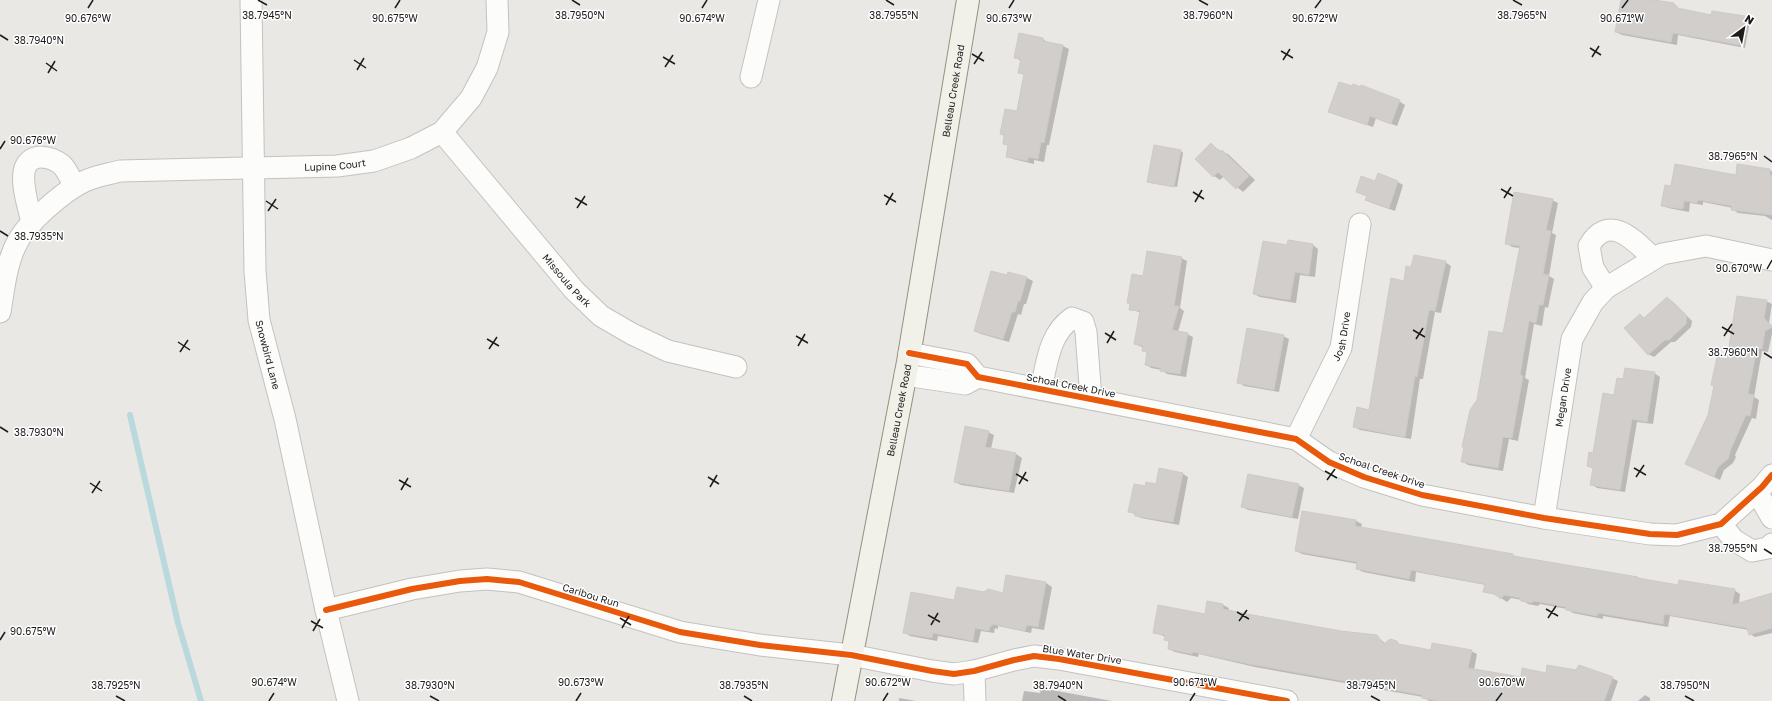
<svg xmlns="http://www.w3.org/2000/svg" width="1772" height="701" font-family="'Golos Text',sans-serif">
<style>
.shadow{fill:#0003}
.lines{fill:none;stroke-linecap:round;stroke-linejoin:round}
.stream{stroke:#b9d9dd;stroke-width:6}
.building{fill:#d1cecc;stroke:#cdcac7}
.street-casing{stroke:#c3c2c1;stroke-width:23}
.secondary-casing{stroke:#93927e;stroke-width:24}
.street{stroke:#fcfcfb;stroke-width:21}
.secondary{stroke:#f2f1e9;stroke-width:22}
.cycleway-casing{stroke:#fff;stroke-width:8}
.cycleway{stroke:#e8590c;stroke-width:6}
.ticks{fill:none;stroke:#1c1c1c;stroke-width:1.5}
.labels{text-anchor:middle;stroke-width:3;stroke-linejoin:round;paint-order:stroke}
.street-label{font-size:10px;fill:#1c1c1c;stroke:#fff}
.ticks-label{font-size:10px;text-anchor:middle;fill:#1c1c1c;stroke:#fff;stroke-width:3;stroke-linejoin:round;paint-order:stroke}
</style>
<rect width="100%" height="100%" fill="#eae8e5"/>
<path class="shadow" d="M1622,0H1651L1674,4L1679,9L1712,16L1744,17L1750,21L1745,48L1678,35L1677,45L1622,35L1616,32Z
M1043,39L1048,43L1063,46L1069,49L1049,145H1047L1044,162L1034,160V164L1013,159L1007,156L1009,146L1004,143L1005,136L1001,134L1017,112L1024,75L1020,72L1021,61L1016,58Z
M1353,87L1399,101L1405,105L1397,126L1376,118L1373,127L1329,112Z
M1211,144L1222,152L1228,154L1255,180L1243,192L1224,176L1220,180L1214,176L1196,159Z
M1181,151L1183,153L1177,187L1151,183Z
M1738,166L1772,171V220L1765,216L1738,213L1732,209L1733,208L1703,202V205L1690,203L1689,212L1668,208L1663,205L1672,187L1737,176Z
M1376,182H1398L1403,185L1395,211L1372,203L1366,200L1368,196L1357,191Z
M1552,200L1558,203L1552,233L1556,235L1549,276L1554,279L1548,308L1545,307L1542,326L1534,324L1525,378L1529,380L1518,441L1509,439L1503,471L1468,465L1462,461L1478,401L1504,334L1520,248L1512,247L1506,243Z
M1313,245L1318,249L1315,277L1300,275L1296,303L1260,297L1254,294L1288,246Z
M1181,258L1187,261L1180,308L1184,311L1178,332L1187,334L1193,337L1186,377L1167,374L1162,370L1151,368L1146,364L1148,353L1143,350L1144,348L1135,344L1141,313L1131,309L1144,277Z
M1445,262L1451,266L1441,313L1435,312L1423,379H1420L1411,439L1360,430L1354,427L1370,411L1404,282Z
M1008,273L1027,278L1033,281L1026,304H1024L1021,315L1018,314L1009,342L981,334L975,331Z
M1667,298L1673,302L1692,321L1691,327L1675,342H1671L1654,357L1648,354L1640,315L1645,318Z
M1766,301L1772,304L1769,323L1772,326V334L1768,352L1762,351L1754,397L1759,400L1756,419L1752,418L1735,455L1736,457L1733,463L1724,470L1720,480L1687,464L1709,415L1728,360Z
M1283,336L1289,339L1279,392L1244,386L1238,382Z
M1654,373L1660,377L1653,424L1637,422L1625,492L1597,488L1591,484L1594,469L1588,466L1615,396L1624,381Z
M988,432L994,435L991,449L1016,454L1022,458L1014,493L961,485L955,482Z
M1183,474L1188,477L1179,525L1141,518L1129,511L1146,487L1157,485Z
M1298,485L1304,488L1298,519L1248,510L1243,507Z
M1303,512L1356,521L1362,524L1361,528L1513,555L1516,557L1638,578L1642,580L1679,586L1734,590L1740,594L1739,604L1772,594V633L1755,637L1750,634L1749,630L1670,616L1668,627L1603,616V619L1573,613L1567,609L1540,604L1538,606L1528,604L1522,600L1511,598L1507,602L1498,596L1485,591L1486,585L1416,572L1415,582L1363,572L1357,569L1358,564L1302,554L1296,551Z
M1007,576L1046,583L1052,587L1044,630L1032,628L1031,633L998,626V629L995,628L994,633L981,631L978,643L938,636L937,641L910,636L904,632L955,601L984,593L1003,594Z
M1208,602L1223,605L1229,608L1228,611L1341,632L1376,636L1386,644L1396,642L1403,646L1431,651H1471L1477,654L1474,670L1522,678L1546,674L1612,678L1618,681L1611,701H1429L1423,697L1255,667L1199,654L1198,657L1175,652L1169,649L1170,642L1165,639L1166,637L1154,632L1205,615Z
M1041,688L1112,701H1022L1024,691L1040,693Z
M1645,695L1650,698V701H1638Z
M899,698L916,701H899Z"/>
<g class="lines">
<path class="stream" d="M130,415L178,623L201,701"/>
</g>
<path class="building" d="M1621,0H1654L1674,3V6H1677V8L1711,15L1712,11L1745,16L1739,45L1673,33L1671,42L1615,32Z
M1019,33L1043,38V41L1063,45L1044,143L1041,142L1038,159L1028,157V161L1006,157L1008,145L1003,144L1004,135L1000,134L1005,109L1017,111L1024,74L1018,73L1021,59L1014,58Z
M1339,82L1352,86L1353,84L1361,87V85L1400,100L1391,124L1370,116L1367,125L1328,112Z
M1211,143L1220,152L1222,150L1249,176L1236,189L1218,172L1213,177L1195,159Z
M1154,145L1181,150L1174,187L1147,182Z
M1675,164L1736,175L1737,164L1770,169V175L1772,176V215L1731,210L1732,206L1698,200L1697,203L1684,201L1683,209L1661,206L1665,185L1671,186Z
M1378,173L1398,181L1389,208L1365,200L1367,196L1356,192L1361,176L1375,181Z
M1514,192L1553,199L1546,230L1551,231L1543,274L1549,275L1543,305H1539L1536,323L1529,321L1520,375L1523,376L1512,438L1503,437L1498,468L1461,462L1464,447H1462L1470,410L1477,400L1489,331L1503,333L1520,246L1505,244Z
M1288,240L1313,244L1309,275L1295,272L1290,300L1253,294L1263,241L1287,245Z
M1147,251L1182,257L1174,306H1179L1172,330L1188,333L1180,374L1160,371L1161,368L1145,365L1147,352L1142,351L1143,346L1134,344L1140,311L1129,310L1130,304L1127,303L1132,274L1143,276Z
M1414,255L1446,261L1435,311L1429,310L1417,377L1415,376L1405,437L1353,427L1357,407L1369,410L1391,278L1404,281L1406,266L1411,267Z
M991,271L1007,275L1008,272L1027,277L1020,301H1018L1015,312H1012L1003,339L974,331Z
M1737,296L1767,300L1764,318L1772,327L1765,331L1762,349L1757,348L1748,394L1754,395L1750,416L1746,415L1730,451V453L1728,459L1718,467L1714,477L1685,464L1708,415L1714,386L1711,385L1717,357L1727,359Z
M1667,297L1687,316L1686,324L1669,340H1665L1648,355L1624,328L1640,314L1644,318Z
M1247,328L1284,335L1274,390L1237,383Z
M1625,368L1655,372L1647,422L1632,419L1620,490L1590,485L1593,468L1587,466L1589,452L1593,453L1603,393L1614,395L1617,378L1623,379Z
M965,426L989,431L985,447L1016,453L1009,491L954,482Z
M1159,468L1183,473L1173,522L1135,516V513L1128,512L1134,484L1145,486L1146,482L1156,484Z
M1248,474L1299,484L1292,517L1241,507Z
M1302,511L1356,520L1355,526L1513,554V556L1638,577V578L1678,585L1679,580L1735,589L1732,605L1772,593V628L1749,635L1747,628L1664,614L1663,624L1598,613L1597,616L1566,610V607L1534,601L1531,603L1521,601L1520,598L1504,595L1501,599L1494,594L1483,592L1485,584L1411,570L1409,579L1356,569L1357,562L1295,551Z
M1006,575L1046,582L1038,627L1027,625L1025,631L992,624V626H990L989,631L975,628L973,641L933,633L932,638L903,633L911,592L954,600L957,587L984,592L988,589L1003,593Z
M1207,601L1223,604V609L1247,614L1341,631L1377,635L1384,644L1390,639L1397,641L1398,644L1431,650L1432,643L1472,650L1468,668L1521,677L1522,668L1546,673L1547,665L1576,670L1579,665L1613,677L1604,701H1439L1422,698V695L1249,664L1193,652L1192,654L1168,649L1169,641L1164,640L1165,635L1153,633L1158,605L1205,614Z"/>
<g class="lines">
<g class="street-casing">
<g id="street">
<path id="s1" d="M251,0L255,271L259,320L285,419L326,610L348,701"/>
<path d="M751,77L769,0"/>
<path id="s2" d="M442,132L574,290L601,316L632,334L668,351L736,367"/>
<path d="M32,223C29,208 20,183 25,168C31,152 51,156 62,165C67,170 71,180 75,186"/>
<path d="M1606,288L1593,268L1589,246C1609,212 1634,240 1653,258"/>
<path id="s3" d="M0,312C4,289 6,262 18,241C28,222 65,190 85,181C96,176 109,174 120,171L337,166L374,161L411,148L442,132L471,98L487,68L498,32L497,0"/>
<path d="M909,353L967,364L978,377L1296,439L1329,462L1364,477L1422,495L1544,518L1650,534L1677,535L1721,524L1762,487L1772,475"/>
<path d="M905,375L965,384L978,377"/>
<path d="M1041,389C1047,363 1049,334 1072,318L1083,322L1086,332L1091,399"/>
<path id="s4" d="M1296,439L1341,348L1360,224"/>
<path d="M1757,492L1772,518"/>
<path id="s5" d="M1544,518L1572,339L1593,302L1606,288L1662,254L1706,246L1772,260"/>
<path d="M1721,524L1734,540L1752,551L1768,548L1772,544"/>
<path d="M326,610L412,589L460,581L487,579L519,582L680,632L760,645L851,655L932,671L954,674L974,671L1014,660L1034,656L1059,659L1287,701"/>
<path d="M974,671L975,701"/>
</g>
</g>
<g class="secondary-casing">
<g id="secondary">
<path id="s6" d="M843,701L908,362L968,0"/>
</g>
</g>
<use href="#street" class="street"/>
<use href="#secondary" class="secondary"/>
<g class="cycleway-casing">
<path id="cycleway" d="M909,353L967,364L978,377L1296,439L1329,462L1364,477L1422,495L1544,518L1650,534L1677,535L1721,524L1762,487L1772,475
M326,610L412,589L460,581L487,579L519,582L680,632L760,645L851,655L932,671L954,674L974,671L1014,660L1034,656L1059,659L1287,701"/>
</g>
<use href="#cycleway" class="cycleway"/>
</g>
<path class="ticks" d="M258,0L267,5M572,0L580,5M886,0L894,5M1199,0L1208,5M1513,0L1522,5M88,8L93,0M395,8L400,0M702,8L707,0M1009,8L1014,0M1315,8L1321,0M1622,8L1628,0M0,35L8,40M1590,48L1601,55M1281,51L1293,58M972,54L984,61M663,57L675,64M1592,57L1599,46M354,60L366,68M1283,60L1290,49M46,63L57,71M974,64L982,52M665,67L673,55M357,70L364,58M48,73L55,61M0,149L5,141M1764,156L1772,162M1501,189L1513,196M1193,192L1204,199M884,195L896,202M575,198L587,205M1504,198L1511,187M266,201L278,209M1195,202L1202,190M886,205L893,193M577,208L585,196M268,211L276,199M0,231L8,236M1767,269L1772,260M1722,327L1734,334M1413,330L1425,337M1105,333L1116,340M796,336L808,343M1724,336L1732,324M487,339L499,346M1416,339L1423,328M178,342L190,350M1107,343L1114,331M798,346L805,334M489,349L497,337M180,352L188,340M1764,353L1772,358M0,427L8,432M1634,468L1646,475M1325,471L1337,478M1016,474L1028,481M708,477L719,484M1636,477L1644,465M399,480L411,487M1327,480L1335,469M90,483L102,491M1019,484L1026,472M710,487L717,475M401,490L408,478M92,493L100,481M1764,549L1772,554M1546,609L1558,616M1237,612L1249,619M928,615L940,622M620,618L631,625M1548,618L1556,606M311,621L323,628M1239,621L1247,610M931,625L938,613M622,628L629,616M313,631L320,619M0,640L5,632M116,696L125,701M430,696L439,701M744,696L752,701M1058,696L1066,701M1371,696L1380,701M1685,696L1694,701M269,701L274,693M576,701L581,693M883,701L888,693M1190,701L1195,693M1496,701L1502,693"/>
<g class="labels">
<g class="street-label">
<text dy="4" stroke="none"><textPath href="#s6" startOffset="620">Belleau Creek Road</textPath></text>
<text dy="4" stroke="none"><textPath href="#s3" startOffset="416">Lupine Court</textPath></text>
<text dy="4" stroke="none"><textPath href="#s2" startOffset="194">Missoula Park</textPath></text>
<text dy="4" stroke="none"><textPath href="#s4" startOffset="113">Josh Drive</textPath></text>
<text dy="4" stroke="none"><textPath href="#s1" startOffset="356">Snowbird Lane</textPath></text>
<text transform="translate(1071 385) rotate(11)" y="4">Schoal Creek Drive</text>
<text dy="4" stroke="none"><textPath href="#s5" startOffset="122">Megan Drive</textPath></text>
<text dy="4" stroke="none"><textPath href="#s6" startOffset="296">Belleau Creek Road</textPath></text>
<text transform="translate(1382 470) rotate(19)" y="4">Schoal Creek Drive</text>
<text transform="translate(591 595) rotate(17)" y="4">Caribou Run</text>
<text transform="translate(1082 654) rotate(9)" y="4">Blue Water Drive</text>
</g>
</g>
<g class="ticks-label">
<text x="1208" y="19">38.7960°N</text>
<text x="1522" y="19">38.7965°N</text>
<text x="267" y="19">38.7945°N</text>
<text x="580" y="19">38.7950°N</text>
<text x="894" y="19">38.7955°N</text>
<text x="88" y="22">90.676°W</text>
<text x="395" y="22">90.675°W</text>
<text x="702" y="22">90.674°W</text>
<text x="1009" y="22">90.673°W</text>
<text x="1315" y="22">90.672°W</text>
<text x="1622" y="22">90.671°W</text>
<text x="39" y="44">38.7940°N</text>
<text x="33" y="144">90.676°W</text>
<text x="1733" y="160">38.7965°N</text>
<text x="39" y="240">38.7935°N</text>
<text x="1739" y="272">90.670°W</text>
<text x="1733" y="356">38.7960°N</text>
<text x="39" y="436">38.7930°N</text>
<text x="1733" y="552">38.7955°N</text>
<text x="33" y="635">90.675°W</text>
<text x="274" y="686">90.674°W</text>
<text x="581" y="686">90.673°W</text>
<text x="888" y="686">90.672°W</text>
<text x="1195" y="686">90.671°W</text>
<text x="1502" y="686">90.670°W</text>
<text x="116" y="689">38.7925°N</text>
<text x="430" y="689">38.7930°N</text>
<text x="744" y="689">38.7935°N</text>
<text x="1058" y="689">38.7940°N</text>
<text x="1371" y="689">38.7945°N</text>
<text x="1685" y="689">38.7950°N</text>
</g>
<g transform="translate(1744 28) rotate(32)" stroke="#ffffff" stroke-width="3" paint-order="stroke">
<path d="M0-3L7 15L0 10L-7 15Z" fill="#1c1c1c"/>
<text y="-6" font-size="11" font-weight="bold" text-anchor="middle" fill="#1c1c1c">N</text>
</g>
</svg>
